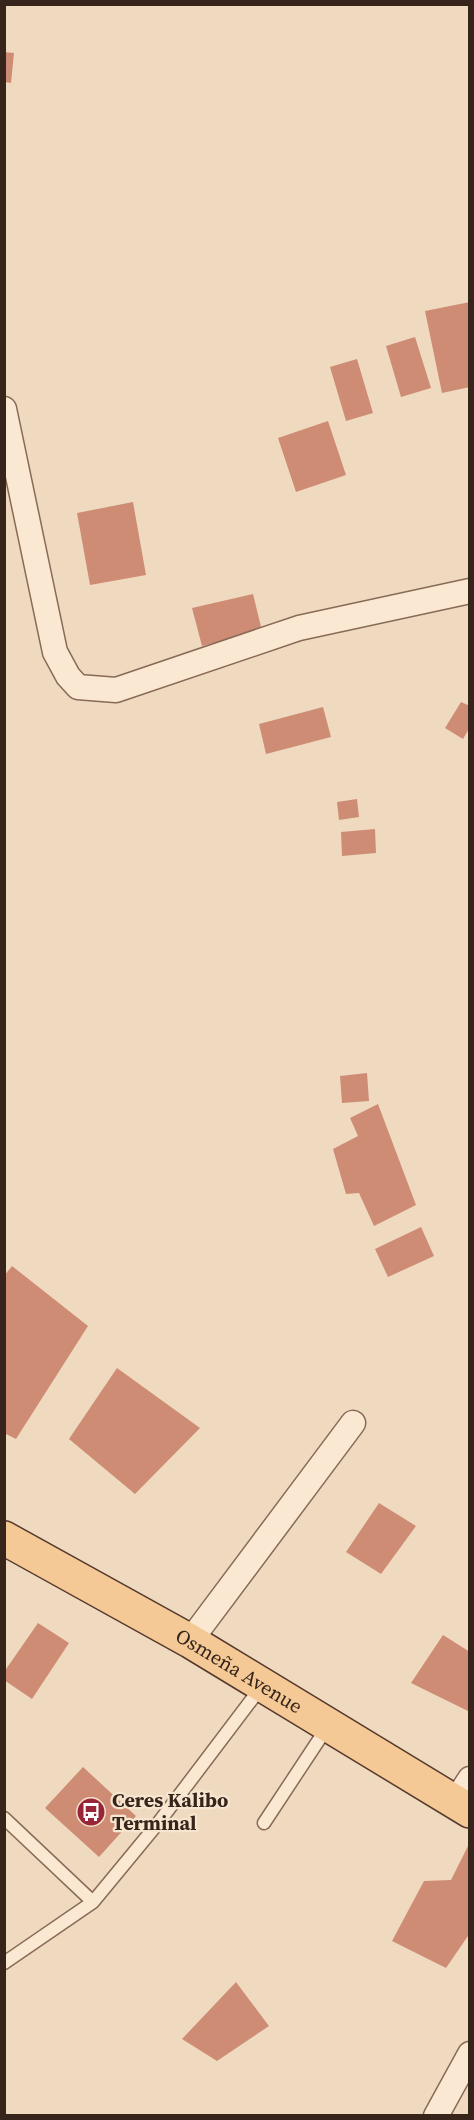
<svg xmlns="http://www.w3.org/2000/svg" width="474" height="2120" font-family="'Source Serif 4',serif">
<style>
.building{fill:#ce8c74}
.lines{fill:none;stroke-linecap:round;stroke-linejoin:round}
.lane-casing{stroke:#886a57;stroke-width:15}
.street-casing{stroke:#886a57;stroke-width:27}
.primary-casing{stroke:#56392c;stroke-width:36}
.lane{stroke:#fae8d3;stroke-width:12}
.street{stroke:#fae8d3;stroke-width:24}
.primary{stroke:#f4c996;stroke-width:33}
.labels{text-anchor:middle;stroke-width:4.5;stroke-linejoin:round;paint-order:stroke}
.street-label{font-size:20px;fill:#37251c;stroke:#f6e5cf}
.poi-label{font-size:20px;font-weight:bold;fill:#37251c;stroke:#f6e5cf;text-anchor:start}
</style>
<rect width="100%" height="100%" fill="#efdac0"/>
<path class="building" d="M4,52L14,53L11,83L4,82Z
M470,302V387L442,393L425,311Z
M415,337L431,388L401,397L386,346Z
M357,359L373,413L346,421L330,367Z
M328,421L346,475L296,492L278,438Z
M133,502L146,575L90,585L77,513Z
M253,594L262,631L202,646L192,608Z
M461,702L470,706V727L463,739L445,728Z
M323,707L331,737L266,754L259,724Z
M357,799L359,817L339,820L337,802Z
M375,829L376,853L342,856L341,832Z
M367,1073L369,1101L342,1103L340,1076Z
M378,1104L416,1205L374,1226L359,1193L346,1194L333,1149L358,1136L350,1118Z
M421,1227L434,1256L388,1277L375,1249Z
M12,1266L88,1326L16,1439L4,1433V1276Z
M117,1368L200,1428L135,1494L69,1439Z
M379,1503L416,1526L381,1574L346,1552Z
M38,1623L69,1643L32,1699L4,1680V1672Z
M443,1635L470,1652V1712L411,1683Z
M83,1767L136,1816L99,1857L45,1808Z
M470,1842V1933L446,1968L392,1941L424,1881L451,1880Z
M236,1982L269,2026L217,2061L182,2039Z"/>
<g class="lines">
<g class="lane-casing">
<path id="lane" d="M4,1818L93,1902
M264,1823L328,1726
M4,1963L93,1902L159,1822L262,1686"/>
</g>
<g class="street-casing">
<path id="street" d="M4,409L55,652L68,676L78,687L116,690L299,628L470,591
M190,1641L353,1423
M455,1802L470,1779
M436,2116L470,2054"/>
</g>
<g class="primary-casing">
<g id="primary">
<path id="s1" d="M4,1538L190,1641L470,1811"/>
</g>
</g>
<use href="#lane" class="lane"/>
<use href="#street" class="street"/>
<use href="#primary" class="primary"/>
</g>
<defs>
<g id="bus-disc" transform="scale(1.5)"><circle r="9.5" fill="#992637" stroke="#f6e5cf"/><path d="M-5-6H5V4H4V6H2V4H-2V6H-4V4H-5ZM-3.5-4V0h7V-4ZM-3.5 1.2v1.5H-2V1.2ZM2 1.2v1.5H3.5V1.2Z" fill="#fff"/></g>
</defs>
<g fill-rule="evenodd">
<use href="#bus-disc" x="91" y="1812"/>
</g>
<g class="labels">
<g class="street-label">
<text dy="7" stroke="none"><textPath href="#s1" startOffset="270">Osmeña Avenue</textPath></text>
</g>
<g class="poi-label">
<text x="112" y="1807">Ceres Kalibo<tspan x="112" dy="23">Terminal</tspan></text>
</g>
</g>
<rect width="474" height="2120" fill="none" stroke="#37251c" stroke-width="12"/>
</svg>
